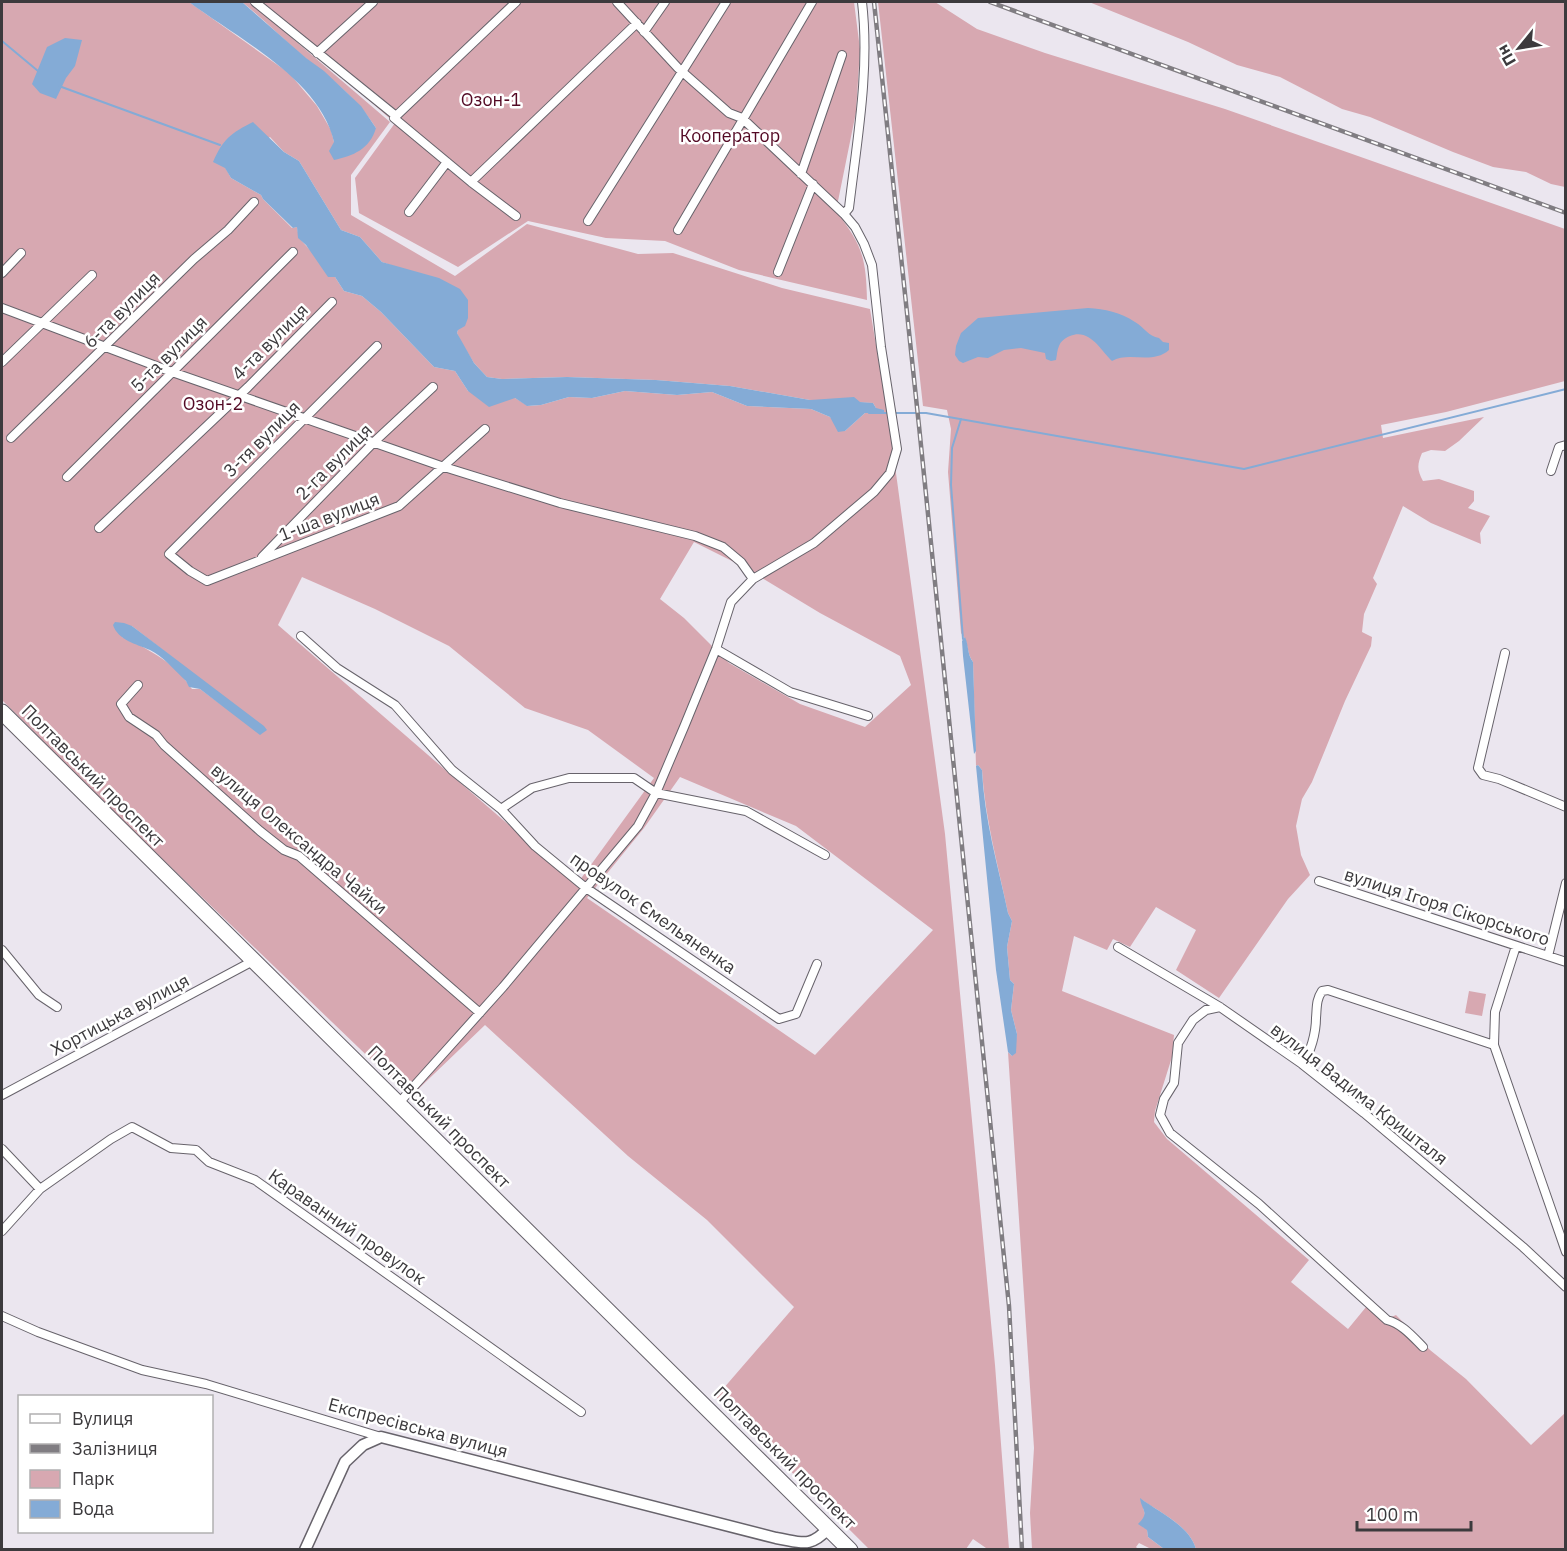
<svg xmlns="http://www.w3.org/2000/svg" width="1567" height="1551" font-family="'IBM Plex Sans',sans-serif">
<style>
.green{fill:#d7a8b1;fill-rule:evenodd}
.water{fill:#84abd6}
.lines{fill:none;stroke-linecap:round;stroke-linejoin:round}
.stream{stroke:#84abd6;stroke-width:2}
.street-casing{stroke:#67636b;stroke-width:10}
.secondary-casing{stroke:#67636b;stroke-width:13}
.highway-casing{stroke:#67636b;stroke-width:17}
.street{stroke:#fff;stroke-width:8}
.secondary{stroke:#fff;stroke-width:10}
.highway{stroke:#fff;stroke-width:15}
.rail-casing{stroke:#807d82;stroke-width:4.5}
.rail{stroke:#fff;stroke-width:2;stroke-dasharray:7;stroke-linecap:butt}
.labels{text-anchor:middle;stroke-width:5;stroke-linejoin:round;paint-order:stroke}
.park-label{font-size:18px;fill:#530924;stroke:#fff}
.street-label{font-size:18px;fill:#3c3a3d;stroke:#fff}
</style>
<rect width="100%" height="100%" fill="#ebe6ef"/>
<path class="green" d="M2,2H189L289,73L317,106L331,130L334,142L376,128C357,98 331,78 304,57C283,39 263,19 242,2H250L390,122L351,175V215L455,276L527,224L638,254L673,253L782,288L870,309L890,429L945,834L995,1365L1009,1549L986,1548L973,1539L966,1549H869L716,1397L794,1307L707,1220L628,1156L485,1025L410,1097L127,825L2,700ZM270,137L284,152L299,161L341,230L360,237L382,262L414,273L458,330L457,333L461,342L474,363L487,377L502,379L567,377L656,380L730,386L810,400L873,403L876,408L865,413L845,431L830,417L811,409L747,406L712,392L677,395L625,391L592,398L569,397L541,405L528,406L515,398L468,391L455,371L434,367L381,312L362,296L344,291L335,277L299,238L297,227L292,228L263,199L261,195L231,178L225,167ZM694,542L742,566L820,613L900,656L911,685L865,727L800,704L729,663L684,618L660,599ZM302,577L375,609L449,646L525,708L588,730L654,778L577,884L278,625ZM132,626L191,672L223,706L200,689H192C189,686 188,683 186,681C175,663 141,645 122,637ZM680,777L796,826L933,930L815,1055L587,898L644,828Z
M257,2H854L860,49L856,112L836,211C862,245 866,257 867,300L739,270L665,241L606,238L528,221L458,267L359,213L355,178L395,123Z
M878,2H935L977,29L1045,53L1225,109L1565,229V381L1446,412L1381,425L1383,438L1484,417L1459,441L1445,451L1431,450L1422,453C1417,465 1417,470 1423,481L1439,479L1474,491V501L1468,508L1490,516L1480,533L1481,544L1431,523L1403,506L1373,578L1377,584L1364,614L1362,632L1372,637L1371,646L1345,701L1312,782L1302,799L1296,826L1301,855L1310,875L1288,899L1219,998L1176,970L1196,930L1156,907L1130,947L1113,939L1107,950L1074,936L1062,991L1174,1035L1172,1057L1155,1111L1154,1122L1167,1139L1309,1260L1291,1282L1348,1329L1371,1301L1389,1318L1396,1315L1430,1350L1466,1379L1531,1445L1565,1413V1549H1196C1189,1525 1160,1513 1141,1499L1145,1515L1143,1527L1147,1529L1148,1537L1164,1549H1151L1139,1543L1136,1547L1138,1549H1032L1030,1513L1034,1448L1008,1052L1012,1056L1017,1034L1011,1010L1014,984L1010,980L1007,947L1012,921L1008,913C998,865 985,819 982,770L978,765L976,766L973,662C966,652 969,641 961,633L948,472L951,429L947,410L923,406Z
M1089,2H1565V187L1551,184L1526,172L1493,167L1453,152L1370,117L1342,109L1280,77L1237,65L1188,42Z
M1469,991L1486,994L1482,1016L1465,1013Z"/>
<path class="water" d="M189,2H242L306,58L324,71L361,106L376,128C370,149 353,156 334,160L329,151L334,142C320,79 237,38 189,2Z
M65,38L82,40L75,66L66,78L56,99L40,93L32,84L47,47Z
M253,122L284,152L299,161L341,230L360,237L382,262L439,278L460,289L468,300V318L465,326L458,330L457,333L474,363L487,377L502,379L567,377L656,380L730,386L810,400L854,397L860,402L873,403L876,408L884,410V413H865L845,431L838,432L830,417L811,409L747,406L712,392L677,395L625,391L592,398L569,397L541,405L527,406L515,398L489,407L468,391L455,371L434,367L381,312L362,296L344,291L335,277H328L306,245L298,238L297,227L293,228L263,199L261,195L231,178L225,168L213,162C223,139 231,133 253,122Z
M1088,308C1105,309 1120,312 1135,322C1145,328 1148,336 1159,338L1163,342L1169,343V350C1152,365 1129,351 1112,361C1101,351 1090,328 1070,336C1065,338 1061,341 1059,346C1057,350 1057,355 1056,360L1051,361L1046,359L1045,353L1021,348L1004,350L988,358L978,357L963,363L959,361L955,355L956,346L961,333L978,318Z
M115,622L124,623L132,626L264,726L267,730L260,735L200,689L189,687L186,681C175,671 163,656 150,650C136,644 118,640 113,625Z
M965,637C969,646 967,654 973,662L976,751L974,754L963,656L962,641Z
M978,765L982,770C984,818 998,866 1008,913L1012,921L1007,947L1010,980L1014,984L1011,1010L1017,1034L1016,1053L1012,1056L1008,1052L996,970L976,766Z
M1140,1498C1160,1513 1189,1525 1196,1549H1164L1148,1537L1147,1530L1138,1524C1150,1512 1142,1512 1140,1498Z"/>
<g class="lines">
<path class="stream" d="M2,41L38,71
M59,86L220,145
M869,413H926L1244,469L1566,389
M961,419L952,448L951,485L963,639"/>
<g class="street-casing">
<path id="street" d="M255,2L396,116L394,118L471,182L516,216
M617,2L678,68L729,113L742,118L844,214L855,227L864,244L872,265L881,347L897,449L890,473L874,492L814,543L753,579
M644,32L665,2
M317,53L373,2
M396,116L516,2
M801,174L842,55
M471,182L637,23
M409,212L447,162
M844,214L849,208C857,140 870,70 862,2
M588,221L726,2
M678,230L812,2
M778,272L813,184
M2,273L21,253
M2,308L172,372L441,466L560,503L695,536L723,547L741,562L753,579L731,602L716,649L684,727L656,793L638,826L503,987L398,1104
M377,346L169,554L190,571L207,581L399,506L485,429
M2,362L92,275
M11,438L194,259L228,230L254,202
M1551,471L1559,447L1566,445
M67,477L293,252
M99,528L248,387L332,302
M262,557L374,442L433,387
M301,636L337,668L395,705L452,770L501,809L535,846L586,888L779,1019L796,1014L817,964
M716,649L790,692L868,716
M1505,653L1478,768L1483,775L1499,779L1566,807
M138,685L121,704L129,717L156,735L164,745L260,831L284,850L299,856L480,1013
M501,809L532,788L569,778H634L656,793L746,811L825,855
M1319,881L1566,962
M1516,946L1495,1012L1494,1045L1566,1252
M1118,947L1220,1007L1302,1064L1364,1113L1523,1247L1566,1287
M2,950L39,995L57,1007
M1548,956L1566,883
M1220,1007L1206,1010L1193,1020L1178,1043L1174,1083L1164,1099L1160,1115L1170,1133L1259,1204L1387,1320C1402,1324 1412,1336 1423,1347
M1302,1064C1311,1053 1316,1032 1316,1018C1317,1007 1316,1000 1322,991L1328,990L1494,1045
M2,1095L253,961
M2,1149L40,1189
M2,1231L40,1189L111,1139L132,1127L171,1148L196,1150L209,1162L255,1180L581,1412
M2,1316L38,1332L142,1370L206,1384L381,1437"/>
</g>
<g class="secondary-casing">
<path id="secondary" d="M305,1550L345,1462L363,1445L381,1437L776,1538C802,1542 809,1549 829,1528"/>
</g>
<g class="highway-casing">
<path id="highway" d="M2,712L850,1550"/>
</g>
<use href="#street" class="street"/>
<use href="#secondary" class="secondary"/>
<use href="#highway" class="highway"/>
<g class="rail-casing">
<path id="rail" d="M874,2L919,426L1009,1306L1022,1550
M990,2L1566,213"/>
</g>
<use href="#rail" class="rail"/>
</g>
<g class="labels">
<g class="park-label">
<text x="491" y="106">Озон-1</text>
<text x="730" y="142">Кооператор</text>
<text x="213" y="410">Озон-2</text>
</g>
<g class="street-label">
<text transform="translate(122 310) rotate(-45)" y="6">6-та вулиця</text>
<text transform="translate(270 342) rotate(-45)" y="6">4-та вулиця</text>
<text transform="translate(169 354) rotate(-45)" y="6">5-та вулиця</text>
<text transform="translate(262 439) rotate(-45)" y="6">3-тя вулиця</text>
<text transform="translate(334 462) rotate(-45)" y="6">2-га вулиця</text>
<text transform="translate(329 517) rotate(-21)" y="6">1-ша вулиця</text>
<text transform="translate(93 776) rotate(45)" y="6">Полтавський проспект</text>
<text transform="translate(299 839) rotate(40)" y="6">вулиця Олександра Чайки</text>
<text transform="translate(1447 907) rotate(18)" y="6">вулиця Ігоря Сікорського</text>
<text transform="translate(653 913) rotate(35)" y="6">провулок Ємельяненка</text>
<text transform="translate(120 1015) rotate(-28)" y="6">Хортицька вулиця</text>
<text transform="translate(1359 1094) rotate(38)" y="6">вулиця Вадима Кришталя</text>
<text transform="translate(439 1117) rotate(45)" y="6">Полтавський проспект</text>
<text transform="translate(347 1227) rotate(35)" y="6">Караванний провулок</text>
<text transform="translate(418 1428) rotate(15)" y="6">Експресівська вулиця</text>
<text transform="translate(785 1458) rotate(45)" y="6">Полтавський проспект</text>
</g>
</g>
<rect width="1567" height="1551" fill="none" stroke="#3c3a3d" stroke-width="6"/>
<rect x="18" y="1395" width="195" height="138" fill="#ffffff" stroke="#b1b0b1" stroke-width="1.5"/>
<rect x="30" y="1414" width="30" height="9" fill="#ffffff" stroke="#b1b0b1" stroke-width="1.5"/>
<text x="72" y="1425" font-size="18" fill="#3c3a3d">Вулиця</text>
<rect x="30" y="1444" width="30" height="9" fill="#807d82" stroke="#b1b0b1" stroke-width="1.5"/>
<text x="72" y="1455" font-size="18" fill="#3c3a3d">Залізниця</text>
<rect x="30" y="1470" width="30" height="18" fill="#d7a8b1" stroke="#b1b0b1" stroke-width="1.5"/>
<text x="72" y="1485" font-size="18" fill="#3c3a3d">Парк</text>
<rect x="30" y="1500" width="30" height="18" fill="#84abd6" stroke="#b1b0b1" stroke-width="1.5"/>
<text x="72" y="1515" font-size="18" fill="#3c3a3d">Вода</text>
<g transform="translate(1519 48) rotate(240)" stroke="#ffffff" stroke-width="4.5" paint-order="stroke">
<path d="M0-4.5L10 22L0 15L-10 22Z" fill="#3c3a3d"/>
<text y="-9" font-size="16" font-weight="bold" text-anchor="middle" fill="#3c3a3d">Пн</text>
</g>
<path d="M1357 1521v9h114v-9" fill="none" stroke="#3c3a3d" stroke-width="3"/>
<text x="1366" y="1521" font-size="18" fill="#3c3a3d" stroke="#ffffff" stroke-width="4.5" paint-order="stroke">100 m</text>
</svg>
